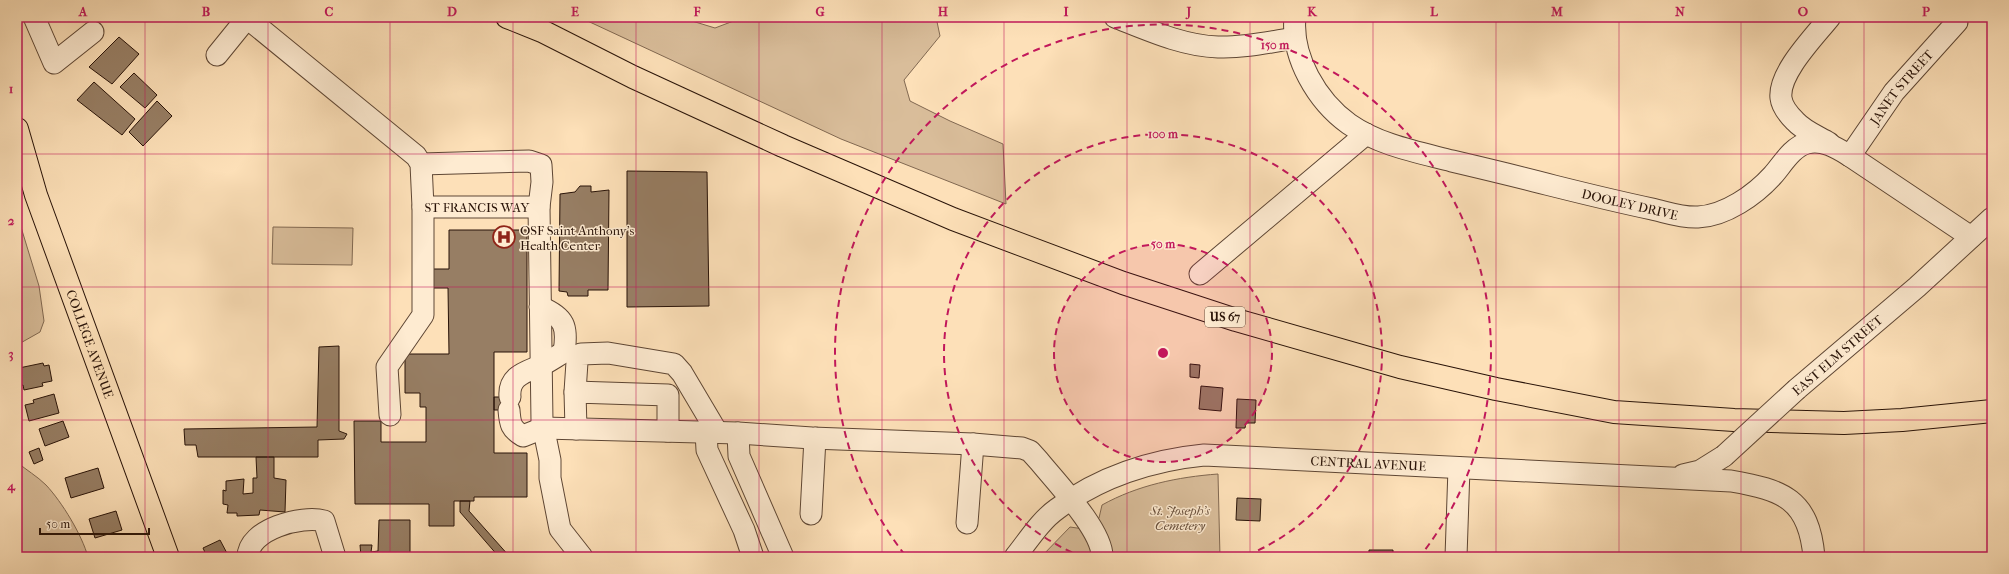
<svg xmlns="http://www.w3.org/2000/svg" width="2009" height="574" font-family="'IM FELL French Canon',serif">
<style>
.green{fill:#d9bd9a;stroke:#816851}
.building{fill:#977e64;stroke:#291308}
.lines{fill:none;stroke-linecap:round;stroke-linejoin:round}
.minor-casing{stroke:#5e4634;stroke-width:23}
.major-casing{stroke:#291308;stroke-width:24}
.highway-casing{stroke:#291308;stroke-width:24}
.minor{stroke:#feebd1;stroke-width:21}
.major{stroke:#fde0b8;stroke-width:22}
.highway{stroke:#fde0b8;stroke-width:22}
.minor-bridge-casing{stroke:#5e4634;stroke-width:23;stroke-linecap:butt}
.minor-bridge{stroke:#feebd1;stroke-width:21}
.grid{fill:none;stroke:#c2185b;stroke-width:1;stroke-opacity:0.55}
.ring{fill:none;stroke:#c2185b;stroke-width:2;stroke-dasharray:7 5}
.labels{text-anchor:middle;stroke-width:3;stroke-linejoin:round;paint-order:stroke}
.shield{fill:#feebd1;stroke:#695444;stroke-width:1}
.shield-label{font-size:12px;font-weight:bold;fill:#291308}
.street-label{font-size:13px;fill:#291308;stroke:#feebd1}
.poi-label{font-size:13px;fill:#291308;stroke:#feebd1;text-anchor:start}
.park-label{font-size:13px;font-style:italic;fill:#674e3b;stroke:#feebd1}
.centre{fill:#c2185b;stroke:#feebd1;stroke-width:2}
.ring-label{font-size:12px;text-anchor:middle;font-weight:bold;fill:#c2185b;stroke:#feebd1;stroke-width:3;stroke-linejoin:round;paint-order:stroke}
.neatline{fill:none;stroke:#c2185b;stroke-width:1.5}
.grid-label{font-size:13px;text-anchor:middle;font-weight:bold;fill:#c2185b}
</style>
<rect width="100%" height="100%" fill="#fde0b8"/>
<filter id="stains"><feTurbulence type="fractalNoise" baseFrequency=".005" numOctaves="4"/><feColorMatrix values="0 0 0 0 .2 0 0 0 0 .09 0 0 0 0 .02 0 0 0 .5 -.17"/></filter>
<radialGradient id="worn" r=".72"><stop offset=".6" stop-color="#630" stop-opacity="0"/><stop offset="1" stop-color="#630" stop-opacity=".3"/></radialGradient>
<path class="green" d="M579,17H679L715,28L744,17H936L940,36L904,80L910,101L950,121L1003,144L1006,204L841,139Z
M17,214L39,286L44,321L40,332L17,345Z
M273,227L353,228L352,265L272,264Z
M17,462C26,470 37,476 46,485C62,502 82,535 88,557H17Z
M1218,474L1220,557H1041L1070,527L1084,529L1099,518L1102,505C1138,485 1178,477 1218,474Z"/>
<path class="building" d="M119,37L139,54L112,84L89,67Z
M134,73L157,95L145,108L120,87Z
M94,82L135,119L122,135L77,100Z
M157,101L172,116L143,146L129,132Z
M627,171L707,172L709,306L627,307Z
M580,186H591V192L609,190L608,290H588V296H568L567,292L559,291L560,194L575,192Z
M449,230H527V352H494V453H527V497H474V501H454V526H429V504H355L354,421H381V442H426V407H420V393H405V354H449L448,288H429V269H449Z
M339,346V431L347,434L344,439L318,440V457H198L196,445H185L184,429L317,427L319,347Z
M43,363L44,366L49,365L52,381L42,383L43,386L24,390L23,385L17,386L19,368Z
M1190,364L1200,365L1199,378L1190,377Z
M1201,386L1223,388L1221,411L1199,409Z
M54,394L59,413L29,421L25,405L34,403L33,400Z
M494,397H517V410H494Z
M1237,399L1256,400L1255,423H1246L1245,428H1236Z
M63,421L69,437L45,446L39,429Z
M39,448L43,460L34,464L29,452Z
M256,457H274V478L286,480L285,512L260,510L259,515L237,516V513H227L228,505L223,504V490L226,491V481L244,479L243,494L253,493V478H257Z
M98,468L104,488L71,498L65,478Z
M1237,498L1261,499L1260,521L1236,520Z
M460,501H470L469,511L510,557H499L460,512Z
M116,511L122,530L95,538L89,519Z
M379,520H410V557H361L360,545H372L371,552L378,551Z
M220,540L229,557H207L203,548Z
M1369,550H1393V557H1369Z"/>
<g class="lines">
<g class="minor-casing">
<g id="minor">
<path d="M34,17L54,63L93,32"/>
<path id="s1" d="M246,17L416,156L421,164L423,207H539L542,421L550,460V478L560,529L582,557"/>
<path d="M1115,17C1148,30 1183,46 1218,47C1244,48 1270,42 1295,38"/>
<path id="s2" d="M1295,17C1291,57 1317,101 1349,124C1379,145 1417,152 1452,161C1486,169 1520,177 1554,186C1586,194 1619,202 1652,209C1666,212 1682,218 1698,217C1725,216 1755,195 1773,175C1782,165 1792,147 1807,143C1823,139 1837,148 1850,156L1971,237"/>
<path d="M217,55L247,18"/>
<path d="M1829,143C1817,136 1804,131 1795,121C1789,115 1782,107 1781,98C1778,73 1815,36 1830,17"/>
<path id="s3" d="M1850,156L1894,92L1957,22"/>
<path d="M421,164L529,161L541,165L542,182L539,207"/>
<path d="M1200,274L1366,134"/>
<path d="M540,307C565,317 568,327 564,352"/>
<path d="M1797,389L1917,287L1992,218"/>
<path d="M575,392L577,362L581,354L608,353L674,364L682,373L717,432"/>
<path d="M510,397C508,375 527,372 542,365C550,361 557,356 564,352"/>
<path d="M509,410C510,424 511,429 523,436L543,428L738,433L812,438L973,444L1022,448L1030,451L1039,461C1056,482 1103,531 1102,557"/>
<path d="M390,415L387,367L423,315V207"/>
<path d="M576,429L575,392L668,395V431"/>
<path d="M706,432L707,450L744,530L753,557"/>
<path d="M738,433L739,456L783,557"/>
<path d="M1683,475L1700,471L1724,456"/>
<path d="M811,514L815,438"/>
<path d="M967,523L973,444"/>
<path d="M248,557C248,529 302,515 324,521L335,557"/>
<path id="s4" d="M1015,557C1028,541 1040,521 1057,509C1099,477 1152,460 1204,455L1731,481C1783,490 1809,499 1814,557"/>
<path d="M1456,557L1459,468"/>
</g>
</g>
<g class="major-casing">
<g id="major">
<path id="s5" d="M17,129L36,195L168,557"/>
</g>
</g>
<g class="highway-casing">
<path id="highway" d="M507,17L542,31L633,77L783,146L953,219L1123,283L1236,320L1400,367L1496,389L1614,412L1734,420L1844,423L1902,420L1992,411"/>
</g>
<use href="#minor" class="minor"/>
<use href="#major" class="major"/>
<use href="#highway" class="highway"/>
<g class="minor-bridge-casing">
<path id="minor-bridge" d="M1724,456L1797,389"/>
</g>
<use href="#minor-bridge" class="minor-bridge"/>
</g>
<path class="grid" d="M145,17V557M268,17V557M390,17V557M513,17V557M636,17V557M759,17V557M882,17V557M1004,17V557M1127,17V557M1250,17V557M1373,17V557M1496,17V557M1619,17V557M1741,17V557M1864,17V557M17,154H1992M17,287H1992M17,420H1992"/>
<circle cx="1163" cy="353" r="109" fill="#c2185b" fill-opacity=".12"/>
<g class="ring">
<circle cx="1163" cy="353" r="109"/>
<path d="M1083 557A219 219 0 1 1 1243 557"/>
<path d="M905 555A328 328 0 1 1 1421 555"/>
</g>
<defs>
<g id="hospital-ring" transform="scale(1.15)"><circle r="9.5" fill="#feebd1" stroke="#8f2418" stroke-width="1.5"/><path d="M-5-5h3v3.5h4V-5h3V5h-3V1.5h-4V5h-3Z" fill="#8f2418"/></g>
</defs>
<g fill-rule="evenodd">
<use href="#hospital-ring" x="504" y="237"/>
</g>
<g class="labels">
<rect class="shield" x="1205" y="307" width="40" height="20" rx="3"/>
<g class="shield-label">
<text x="1225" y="321">US 67</text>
</g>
<g class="street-label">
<text dy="5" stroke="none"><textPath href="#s3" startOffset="86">JANET STREET</textPath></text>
<text dy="5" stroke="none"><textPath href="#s1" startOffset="326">ST FRANCIS WAY</textPath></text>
<text dy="5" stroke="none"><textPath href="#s2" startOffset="418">DOOLEY DRIVE</textPath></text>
<text dy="5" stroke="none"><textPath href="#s5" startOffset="227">COLLEGE AVENUE</textPath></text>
<text transform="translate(1837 355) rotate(-41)" y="5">EAST ELM STREET</text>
<text dy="5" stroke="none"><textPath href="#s4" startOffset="387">CENTRAL AVENUE</textPath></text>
</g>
<g class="poi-label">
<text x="520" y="235">OSF Saint Anthony's<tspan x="520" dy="15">Health Center</tspan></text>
</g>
<g class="park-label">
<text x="1180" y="515">St. Joseph's<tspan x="1180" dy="15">Cemetery</tspan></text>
</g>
</g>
<circle cx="1163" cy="353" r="6" class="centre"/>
<g class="ring-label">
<text x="1275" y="49">150 m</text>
<text x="1163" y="138">100 m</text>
<text x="1163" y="248">50 m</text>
</g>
<rect width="2009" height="574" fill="none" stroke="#fde0b8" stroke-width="44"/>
<path d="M40 528v6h109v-6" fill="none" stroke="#291308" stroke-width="2"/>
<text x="46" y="528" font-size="12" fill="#291308" stroke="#feebd1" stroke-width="3" paint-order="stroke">50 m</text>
<rect x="22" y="22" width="1965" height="530" class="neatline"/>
<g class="grid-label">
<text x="83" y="16">A</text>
<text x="206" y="16">B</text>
<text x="329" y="16">C</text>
<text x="452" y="16">D</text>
<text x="575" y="16">E</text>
<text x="697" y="16">F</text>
<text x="820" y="16">G</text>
<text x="943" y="16">H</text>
<text x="1066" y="16">I</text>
<text x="1189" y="16">J</text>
<text x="1312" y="16">K</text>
<text x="1434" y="16">L</text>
<text x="1557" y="16">M</text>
<text x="1680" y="16">N</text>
<text x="1803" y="16">O</text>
<text x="1926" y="16">P</text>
<text x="11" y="93">1</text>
<text x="11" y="225">2</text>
<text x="11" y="358">3</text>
<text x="11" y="490">4</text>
</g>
<rect width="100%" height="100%" filter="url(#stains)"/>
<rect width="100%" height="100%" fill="url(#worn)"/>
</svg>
